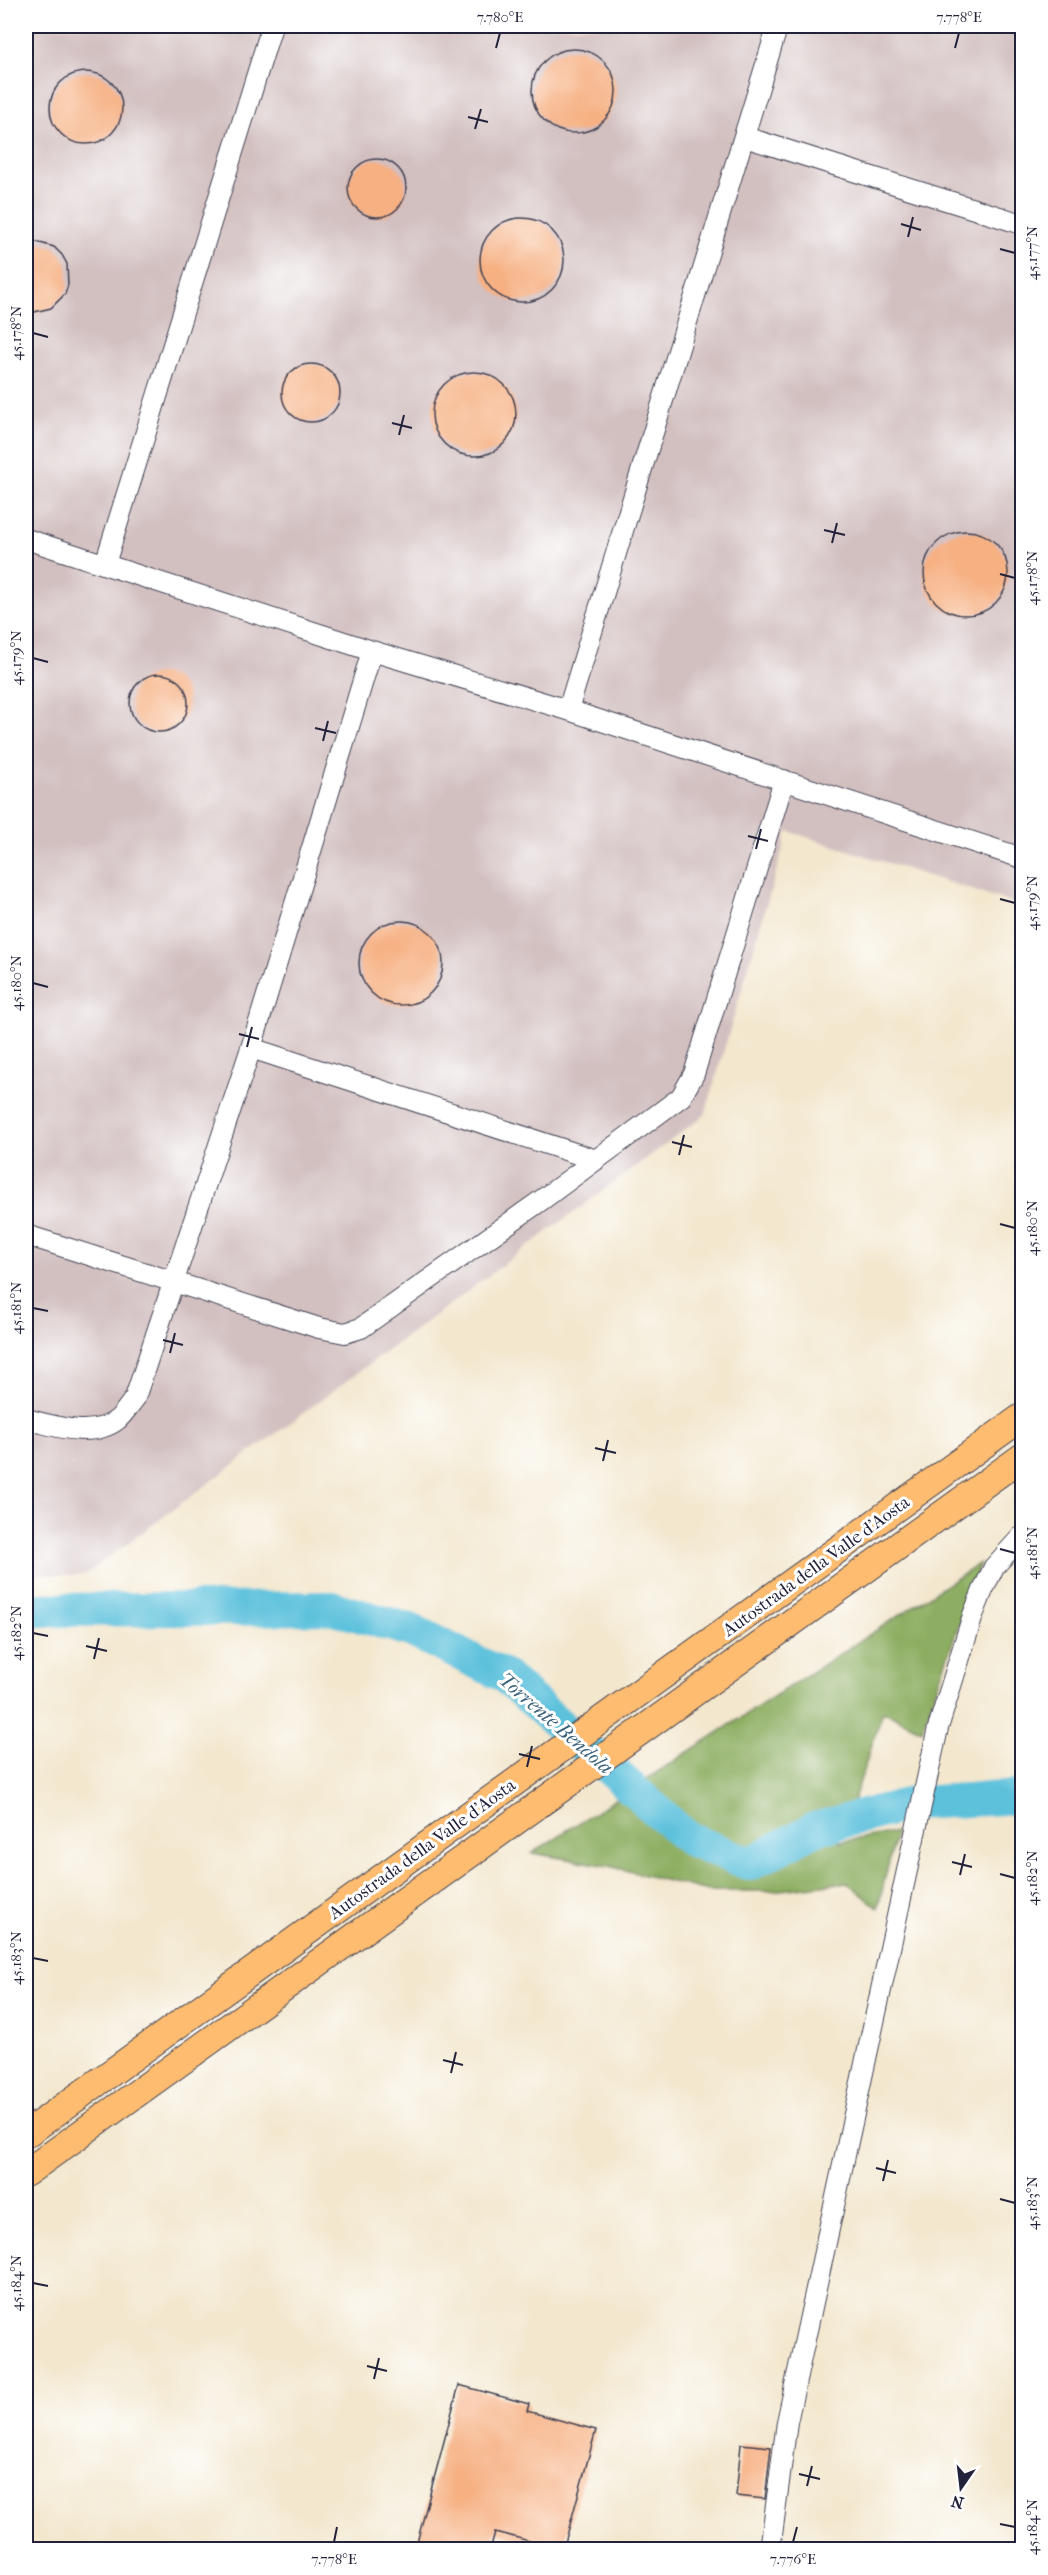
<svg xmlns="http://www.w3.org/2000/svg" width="1048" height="2575" font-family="'IM FELL French Canon',serif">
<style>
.industrial{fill:#d2bfc0}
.forest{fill:#8dae62;stroke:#58684e;stroke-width:1.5}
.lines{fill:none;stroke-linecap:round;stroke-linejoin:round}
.river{stroke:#5dc1dc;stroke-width:34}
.building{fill:#f6b082}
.minor-casing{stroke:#414051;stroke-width:22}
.highway-casing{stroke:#414051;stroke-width:29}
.minor{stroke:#fff;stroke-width:20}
.highway{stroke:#fdbc70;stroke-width:27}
.ticks{fill:none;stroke:#22223b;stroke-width:2}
.labels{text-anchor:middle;stroke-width:6;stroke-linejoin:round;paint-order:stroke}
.street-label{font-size:18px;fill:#22223b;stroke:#fff}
.water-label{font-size:20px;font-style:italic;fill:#3a627b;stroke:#fff}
.neatline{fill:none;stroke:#22223b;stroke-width:2}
.ticks-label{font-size:15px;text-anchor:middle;fill:#22223b}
</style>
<rect width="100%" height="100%" fill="#fff"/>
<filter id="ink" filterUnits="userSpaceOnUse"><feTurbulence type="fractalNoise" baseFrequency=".0167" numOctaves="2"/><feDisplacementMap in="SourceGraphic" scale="12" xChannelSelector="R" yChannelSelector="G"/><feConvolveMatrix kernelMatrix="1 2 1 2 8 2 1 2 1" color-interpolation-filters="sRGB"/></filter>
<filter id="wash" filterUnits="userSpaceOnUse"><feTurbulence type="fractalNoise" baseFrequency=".008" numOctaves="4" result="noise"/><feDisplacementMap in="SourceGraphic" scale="24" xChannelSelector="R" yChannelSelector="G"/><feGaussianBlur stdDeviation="1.35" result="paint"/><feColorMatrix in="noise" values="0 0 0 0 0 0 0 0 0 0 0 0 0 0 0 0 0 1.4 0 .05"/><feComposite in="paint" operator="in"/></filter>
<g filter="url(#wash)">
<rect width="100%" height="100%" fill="#f3e7ce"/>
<path class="industrial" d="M26,26H1022V906L788,831L705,1115L85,1575H26Z"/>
<path class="forest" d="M980,1563L922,1730L883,1711L840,1842L896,1832L878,1908L847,1882L772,1891H708L609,1866L532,1853Z"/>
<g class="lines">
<path class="river" d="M26,1610L333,1608L410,1630L503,1675L689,1839L750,1864L814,1829L914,1803L1022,1797"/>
</g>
<g id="blocks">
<path class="building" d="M532 91a42 42 0 1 1 84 0a42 42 0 1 1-84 0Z
M50 108a36 36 0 1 1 72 0a36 36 0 1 1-72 0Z
M348 188a29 29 0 1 1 58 0a29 29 0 1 1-58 0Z
M480 260a42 42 0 1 1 84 0a42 42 0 1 1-84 0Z
M33,241L54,247L62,255L67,264L68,285L65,294L51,308L26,314V242Z
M282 393a29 29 0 1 1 58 0a29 29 0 1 1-58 0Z
M432 414a42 42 0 1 1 84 0a42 42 0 1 1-84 0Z
M924 573a42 42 0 1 1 84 0a42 42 0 1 1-84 0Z
M130 703a29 29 0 1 1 58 0a29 29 0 1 1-58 0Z
M359 963a42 42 0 1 1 84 0a42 42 0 1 1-84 0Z
M459,2385L529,2404L527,2411L596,2430L563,2550L495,2532L490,2550H415Z
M741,2444L771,2447L765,2499L736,2496Z"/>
</g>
</g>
<g filter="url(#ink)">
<use href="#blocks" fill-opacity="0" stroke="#414051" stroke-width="1.5"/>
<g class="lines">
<g class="minor-casing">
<path id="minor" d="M745,137L1022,224
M26,539L372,651L568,710L775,35V26
M105,564L272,26
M568,710L1022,858
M251,1048L596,1160
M26,1235L319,1328L345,1333L361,1328L543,1199L681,1097L694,1074L784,780
M26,1419C53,1426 92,1439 117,1420C124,1414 130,1404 135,1398L251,1048L372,651
M770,2550L787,2422L938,1728L973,1615L983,1590L994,1567L1022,1536"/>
</g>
<g class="highway-casing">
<path id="highway" d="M26,2134L1022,1417
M26,2173L1022,1457"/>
</g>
<use href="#minor" class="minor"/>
<use href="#highway" class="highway"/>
</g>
</g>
<path class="ticks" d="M496,48L500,33M955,48L959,33M468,117L488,122M475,129L481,109M901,224L921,230M908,237L913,217M1000,249L1015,253M33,333L48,337M392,423L412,428M399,435L404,415M824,530L845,535M832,543L837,523M1000,574L1015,578M33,658L48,662M315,728L336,733M323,741L328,721M748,836L768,841M756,849L761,829M1000,899L1015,903M33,983L48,987M239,1034L259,1039M247,1047L252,1027M672,1142L692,1147M679,1155L684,1135M1000,1224L1015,1228M33,1308L48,1311M163,1340L183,1345M170,1353L175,1333M595,1448L616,1453M603,1461L608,1440M1000,1549L1015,1553M33,1633L48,1636M86,1646L107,1651M94,1659L99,1638M519,1754L540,1759M527,1767L532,1746M952,1862L972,1867M1000,1874L1015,1878M960,1875L965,1854M33,1958L48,1961M443,2060L463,2065M451,2073L456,2052M876,2168L896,2173M883,2181L888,2160M1000,2199L1015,2203M33,2283L48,2286M367,2366L387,2371M374,2379L379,2358M799,2474L820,2479M807,2486L812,2466M1000,2524L1015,2527M334,2542L337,2527M793,2542L797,2527"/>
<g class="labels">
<g class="street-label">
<text transform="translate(816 1566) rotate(-36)" y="6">Autostrada della Valle d'Aosta</text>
<text transform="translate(422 1849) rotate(-36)" y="6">Autostrada della Valle d'Aosta</text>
</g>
<g class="water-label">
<text transform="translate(556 1723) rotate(41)" y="7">Torrente Bendola</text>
</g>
</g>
<rect width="1048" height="2575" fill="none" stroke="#fff" stroke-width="66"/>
<g transform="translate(961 2488) rotate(194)" stroke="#ffffff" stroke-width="4.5" paint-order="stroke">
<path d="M0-4.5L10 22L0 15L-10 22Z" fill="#22223b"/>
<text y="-9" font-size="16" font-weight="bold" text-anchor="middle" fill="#22223b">N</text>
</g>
<rect x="33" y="33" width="982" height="2509" class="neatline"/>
<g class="ticks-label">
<text x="500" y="22">7.780°E</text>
<text x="959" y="22">7.778°E</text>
<text transform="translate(1032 253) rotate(-90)" y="5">45.177°N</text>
<text transform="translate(16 333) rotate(-90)" y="5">45.178°N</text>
<text transform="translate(1032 578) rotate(-90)" y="5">45.178°N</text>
<text transform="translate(16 658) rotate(-90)" y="5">45.179°N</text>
<text transform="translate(1032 903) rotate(-90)" y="5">45.179°N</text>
<text transform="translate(16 983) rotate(-90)" y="5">45.180°N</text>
<text transform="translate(1032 1228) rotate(-90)" y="5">45.180°N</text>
<text transform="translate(16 1308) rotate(-90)" y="5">45.181°N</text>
<text transform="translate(1032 1553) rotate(-90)" y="5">45.181°N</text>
<text transform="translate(16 1633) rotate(-90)" y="5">45.182°N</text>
<text transform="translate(1032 1878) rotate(-90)" y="5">45.182°N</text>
<text transform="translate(16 1958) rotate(-90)" y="5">45.183°N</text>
<text transform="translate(1032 2203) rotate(-90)" y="5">45.183°N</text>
<text transform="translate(16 2283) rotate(-90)" y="5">45.184°N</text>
<text transform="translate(1032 2527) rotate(-90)" y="5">45.184°N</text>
<text x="334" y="2564">7.778°E</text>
<text x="793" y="2564">7.776°E</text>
</g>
</svg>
